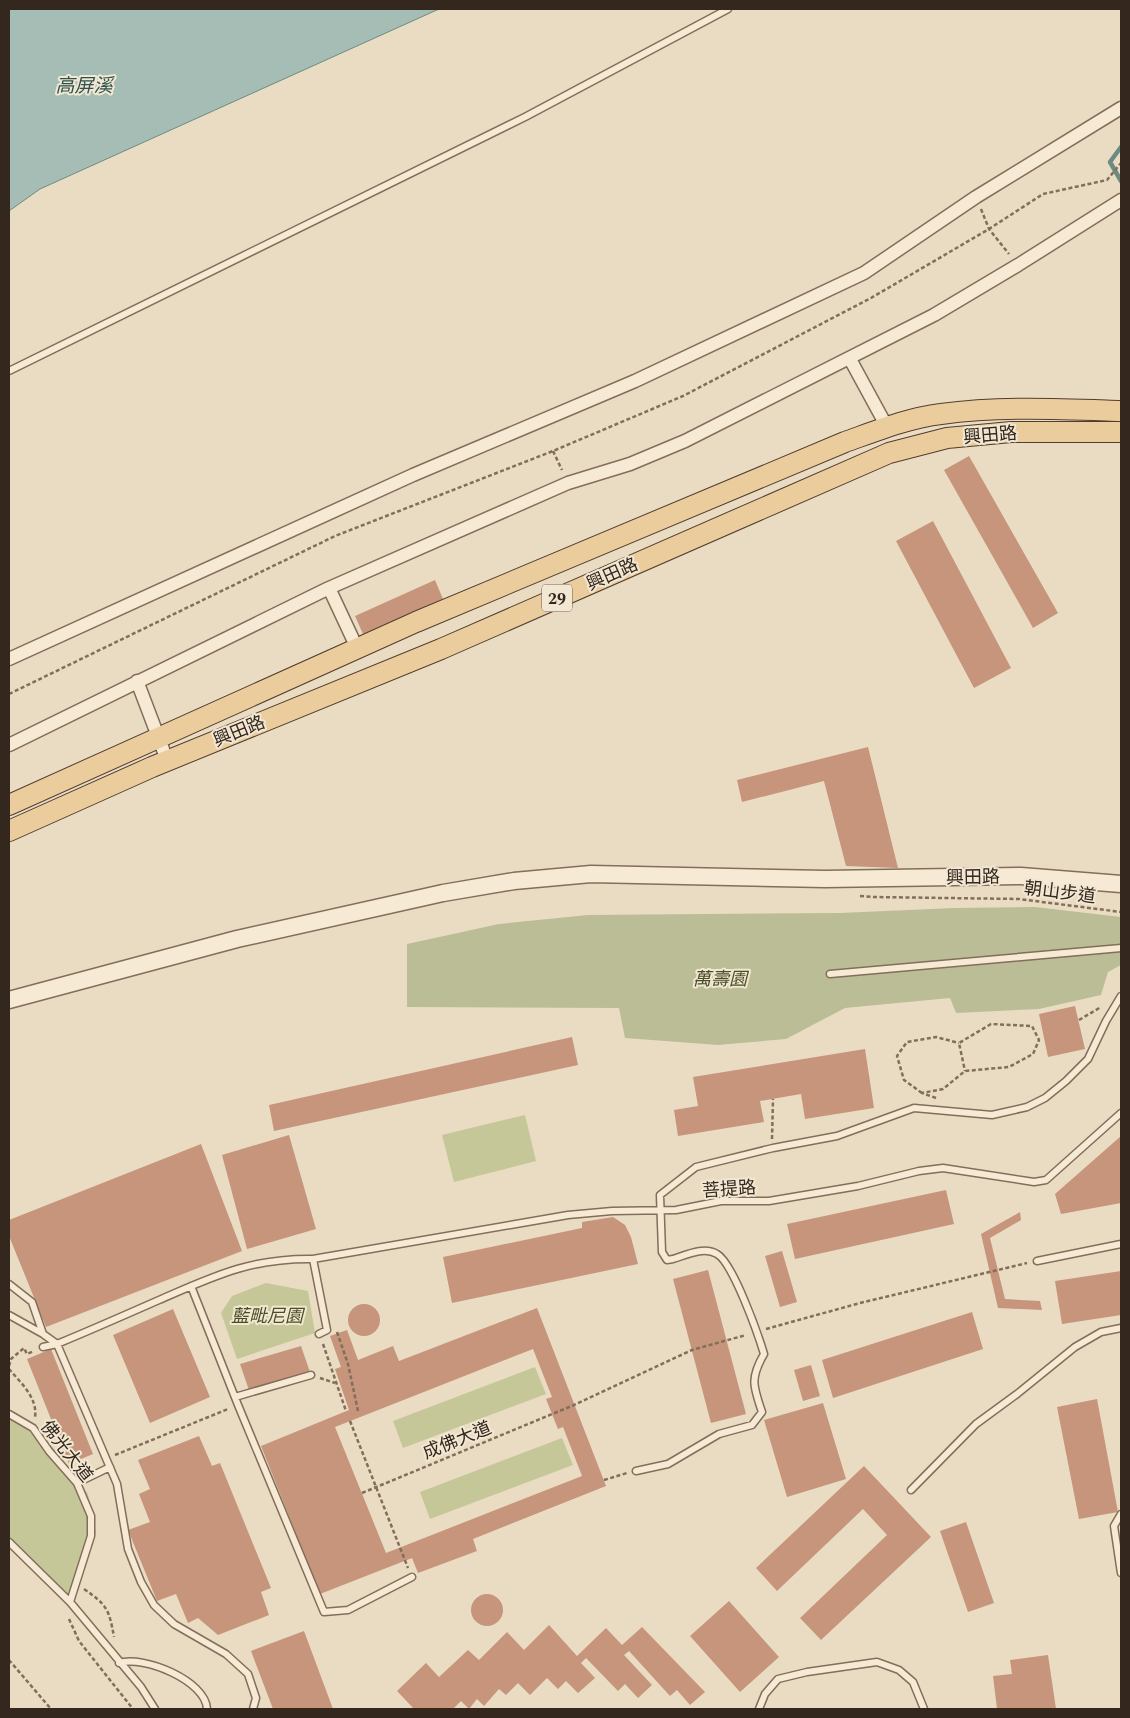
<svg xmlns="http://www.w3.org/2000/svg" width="1130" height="1718" font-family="Spectral,'Noto Sans TC',serif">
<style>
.green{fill:#c5c798}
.cemetery{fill:#bbbd96}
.water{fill:#a5bdb4;stroke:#6d8b81}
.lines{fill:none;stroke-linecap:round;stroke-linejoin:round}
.stream{stroke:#6d8b81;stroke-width:4.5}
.building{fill:#c6957b;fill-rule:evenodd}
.service-casing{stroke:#836d5b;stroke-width:9}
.minor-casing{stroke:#836d5b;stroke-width:15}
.tertiary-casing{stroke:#836d5b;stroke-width:19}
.primary-casing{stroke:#513c2f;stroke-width:22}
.path{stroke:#836d5b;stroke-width:2.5;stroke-dasharray:4 2.5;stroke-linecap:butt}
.service{stroke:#f6ead5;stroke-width:6}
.minor{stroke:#f6ead5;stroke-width:12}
.tertiary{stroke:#f6ead5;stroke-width:16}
.primary{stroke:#ebcd9d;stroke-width:20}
.labels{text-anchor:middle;stroke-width:4;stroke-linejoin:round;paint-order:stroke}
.shield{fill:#f2e7d2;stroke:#6d6154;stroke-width:1}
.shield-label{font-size:16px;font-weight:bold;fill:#34271e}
.street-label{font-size:18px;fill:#34271e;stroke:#f2e7d2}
.park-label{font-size:18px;font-style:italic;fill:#484f26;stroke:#f2e7d2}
.water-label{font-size:19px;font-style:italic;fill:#2e534e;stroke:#f2e7d2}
</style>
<rect width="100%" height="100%" fill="#eadcc3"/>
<path class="green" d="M525,1115L536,1161L454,1182L442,1135Z
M266,1283L308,1291L315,1333L237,1359L221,1313L232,1296Z
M535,1367L546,1394L403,1448L393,1421Z
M9,1418L51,1445L88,1494L96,1533L68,1598L9,1538Z
M562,1438L573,1465L430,1519L420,1492Z"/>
<path class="cemetery" d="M1035,907L1121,917V965L1108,972L1101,995L1039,1009L956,1013L950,998L845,1008L786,1039L718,1045L625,1038L619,1008L407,1007V944L499,924L588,915L840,913L954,908Z"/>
<path class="water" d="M9,9H439L40,189L9,211Z"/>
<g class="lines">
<path class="stream" d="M1121,147L1110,162L1121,181"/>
</g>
<path class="building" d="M969,456L1058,613L1033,628L944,470Z
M933,521L1011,668L974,688L896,541Z
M435,580L443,599L363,634L355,616Z
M868,747L898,868L846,866L824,781L742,802L737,780Z
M1075,1006L1085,1049L1048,1057L1039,1014Z
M572,1037L578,1065L274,1131L269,1105Z
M865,1049L874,1108L805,1119L801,1094L760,1101L764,1122L678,1136L674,1110L698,1106L693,1077Z
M289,1135L316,1229L247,1249L222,1155Z
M1121,1136V1203L1061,1214L1055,1194Z
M201,1144L242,1251L46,1327L9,1236V1220Z
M946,1190L954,1224L795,1259L787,1224Z
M1020,1212L1021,1220L990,1238L1005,1299L1040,1301L1042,1310L998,1308L981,1234Z
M613,1217L625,1225L631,1237L638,1264L452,1303L443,1257L582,1228V1222Z
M782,1251L797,1302L780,1307L765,1256Z
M708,1270L746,1414L711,1423L673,1279Z
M1121,1271V1315L1062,1324L1055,1281Z
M348 1320a16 16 0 1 1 32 0a16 16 0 1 1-32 0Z
M537,1308L606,1486L473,1539L477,1551L418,1573L412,1558L320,1594L261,1446L349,1410L335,1369L341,1367L330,1336L347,1330L358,1360L393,1346L399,1361ZM533,1349L552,1397L546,1399L558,1429L563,1427L582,1476L386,1553L335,1427Z
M173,1309L210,1397L150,1423L113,1335Z
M972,1312L983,1349L833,1398L822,1360Z
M301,1346L311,1375L250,1393L240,1364Z
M51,1349L93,1454L69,1464L27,1359Z
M811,1365L820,1396L803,1401L794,1370Z
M1097,1399L1118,1512L1079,1519L1057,1407Z
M823,1403L846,1479L787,1497L764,1420Z
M199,1436L212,1466L220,1463L271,1588L261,1592L269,1615L218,1635L198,1618L188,1623L176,1594L157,1601L128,1530L150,1522L139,1494L150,1489L138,1460Z
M864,1466L931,1537L821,1640L800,1618L887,1535L863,1509L777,1591L756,1568Z
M966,1522L994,1603L968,1612L940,1531Z
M471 1610a16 16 0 1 1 32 0a16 16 0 1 1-32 0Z
M729,1601L779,1657L740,1692L690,1636Z
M549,1625L577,1656L606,1628L622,1645L642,1627L705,1692L690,1705L677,1690L670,1696L629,1651L624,1655L652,1685L638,1698L625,1684L618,1691L586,1658L581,1663L595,1678L578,1693L566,1681L558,1689L547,1678L530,1695L518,1683L506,1695L499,1689L484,1706L477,1699L469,1709L461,1701L453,1709H446L445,1708L443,1709H414L397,1691L426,1663L439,1677L468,1650L479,1660L507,1632L524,1650Z
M304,1631L333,1709H273L251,1651Z
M1048,1655L1056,1709H997L993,1676L1012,1674L1010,1660Z"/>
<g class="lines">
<g class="service-casing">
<path id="service" d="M9,371L525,117L728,9
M830,974L1121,948
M313,1259L327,1330L319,1334
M1037,1261L1121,1244
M9,1284L32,1302L43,1334L57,1344L117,1484L128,1549L141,1582L154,1605L174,1624L226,1654L248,1674L256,1698L253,1709
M191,1286L238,1405L324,1612L348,1610L412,1577
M9,1315L43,1334
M43,1347L57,1344C91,1330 125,1315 159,1300C214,1276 251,1258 313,1259L568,1215L612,1211L676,1210L721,1201H769L858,1186L919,1171L943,1168L1034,1182L1046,1180L1121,1113
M235,1397L311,1375
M9,1414L33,1428L49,1451L77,1483L91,1516V1536L70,1602
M636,1471L668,1464L719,1434L752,1425L762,1412C753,1386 750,1378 764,1354C758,1334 733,1263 717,1254C704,1246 686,1255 673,1259L667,1260L662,1252L660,1195L696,1167L773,1148L837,1136L914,1108L992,1115L1027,1107L1045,1098L1066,1081L1088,1059L1106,1021L1121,996
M77,1483L110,1467
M911,1490L976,1424L1017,1394L1075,1347L1101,1332L1121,1328
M1121,1514L1114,1526L1121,1573
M9,1542L70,1602L141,1687L155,1709
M119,1663C144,1655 206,1681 207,1709
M759,1709L765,1694L778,1679L807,1672L877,1662L899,1670L913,1682L924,1709"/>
</g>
<g class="minor-casing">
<path id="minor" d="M850,359L887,427
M329,588L357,648
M9,659L413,475L635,381L864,273L976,197L1121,108
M137,681L167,760
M9,745L329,588L568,483L630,464L685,441L934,315L1018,265L1121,200"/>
</g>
<g class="tertiary-casing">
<path id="tertiary" d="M9,1000L237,939L443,893L514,881L591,874L825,879L1021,876L1121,884"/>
</g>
<g class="primary-casing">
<path id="primary" d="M9,805L416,622L845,442C876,431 908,418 941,414C1001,406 1061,409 1121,411
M9,831L152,767L441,649L889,453L947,438L1011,432H1121"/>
</g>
<path class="path" d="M981,209L989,229L1009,254
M553,451L562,470
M9,694L335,536L553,451L683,396L871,298L989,229L1043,194L1107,180L1121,163
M860,896L874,897L1019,899L1121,912
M1079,1020L1101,1007
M922,1093L904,1080L897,1056L907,1042L936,1037L959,1043
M936,1098L922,1093L943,1089L965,1071L1009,1067L1033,1054L1039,1040L1032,1026L991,1024L959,1043L965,1071
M772,1139L773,1099
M766,1329L860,1303L1027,1263
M337,1332L348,1364L358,1411
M323,1344L346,1411
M9,1366L11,1359L24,1348L27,1354L34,1351
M9,1369C20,1382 38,1398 35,1417
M320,1378L335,1383
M350,1421L408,1568
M115,1455L228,1409
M604,1480L627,1473
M362,1493L574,1405L692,1350L746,1335
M84,1589C107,1605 109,1609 114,1637
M69,1619L79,1641L133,1709
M9,1660L51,1709"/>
<use href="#service" class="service"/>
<use href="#minor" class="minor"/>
<use href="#tertiary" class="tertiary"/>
<use href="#primary" class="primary"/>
</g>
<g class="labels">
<rect class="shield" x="542" y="584.5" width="30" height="27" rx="4"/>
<g class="shield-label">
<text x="557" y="604">29</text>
</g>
<g class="street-label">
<text transform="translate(990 435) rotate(-5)" y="6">興田路</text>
<text transform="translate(612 574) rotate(-24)" y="6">興田路</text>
<text transform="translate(239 731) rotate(-22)" y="6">興田路</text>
<text transform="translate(973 877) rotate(-1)" y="6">興田路</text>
<text transform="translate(1060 892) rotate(7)" y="6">朝山步道</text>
<text transform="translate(729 1189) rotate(-4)" y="6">菩提路</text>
<text transform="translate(457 1440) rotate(-22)" y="6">成佛大道</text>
<text transform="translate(67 1451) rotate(52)" y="6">佛光大道</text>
</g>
<g class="park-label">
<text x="720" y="985">萬壽園</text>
<text x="267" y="1322">藍毗尼園</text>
</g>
<g class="water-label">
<text x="84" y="92">高屏溪</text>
</g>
</g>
<rect width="1130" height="1718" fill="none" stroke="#34271e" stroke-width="20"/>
</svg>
